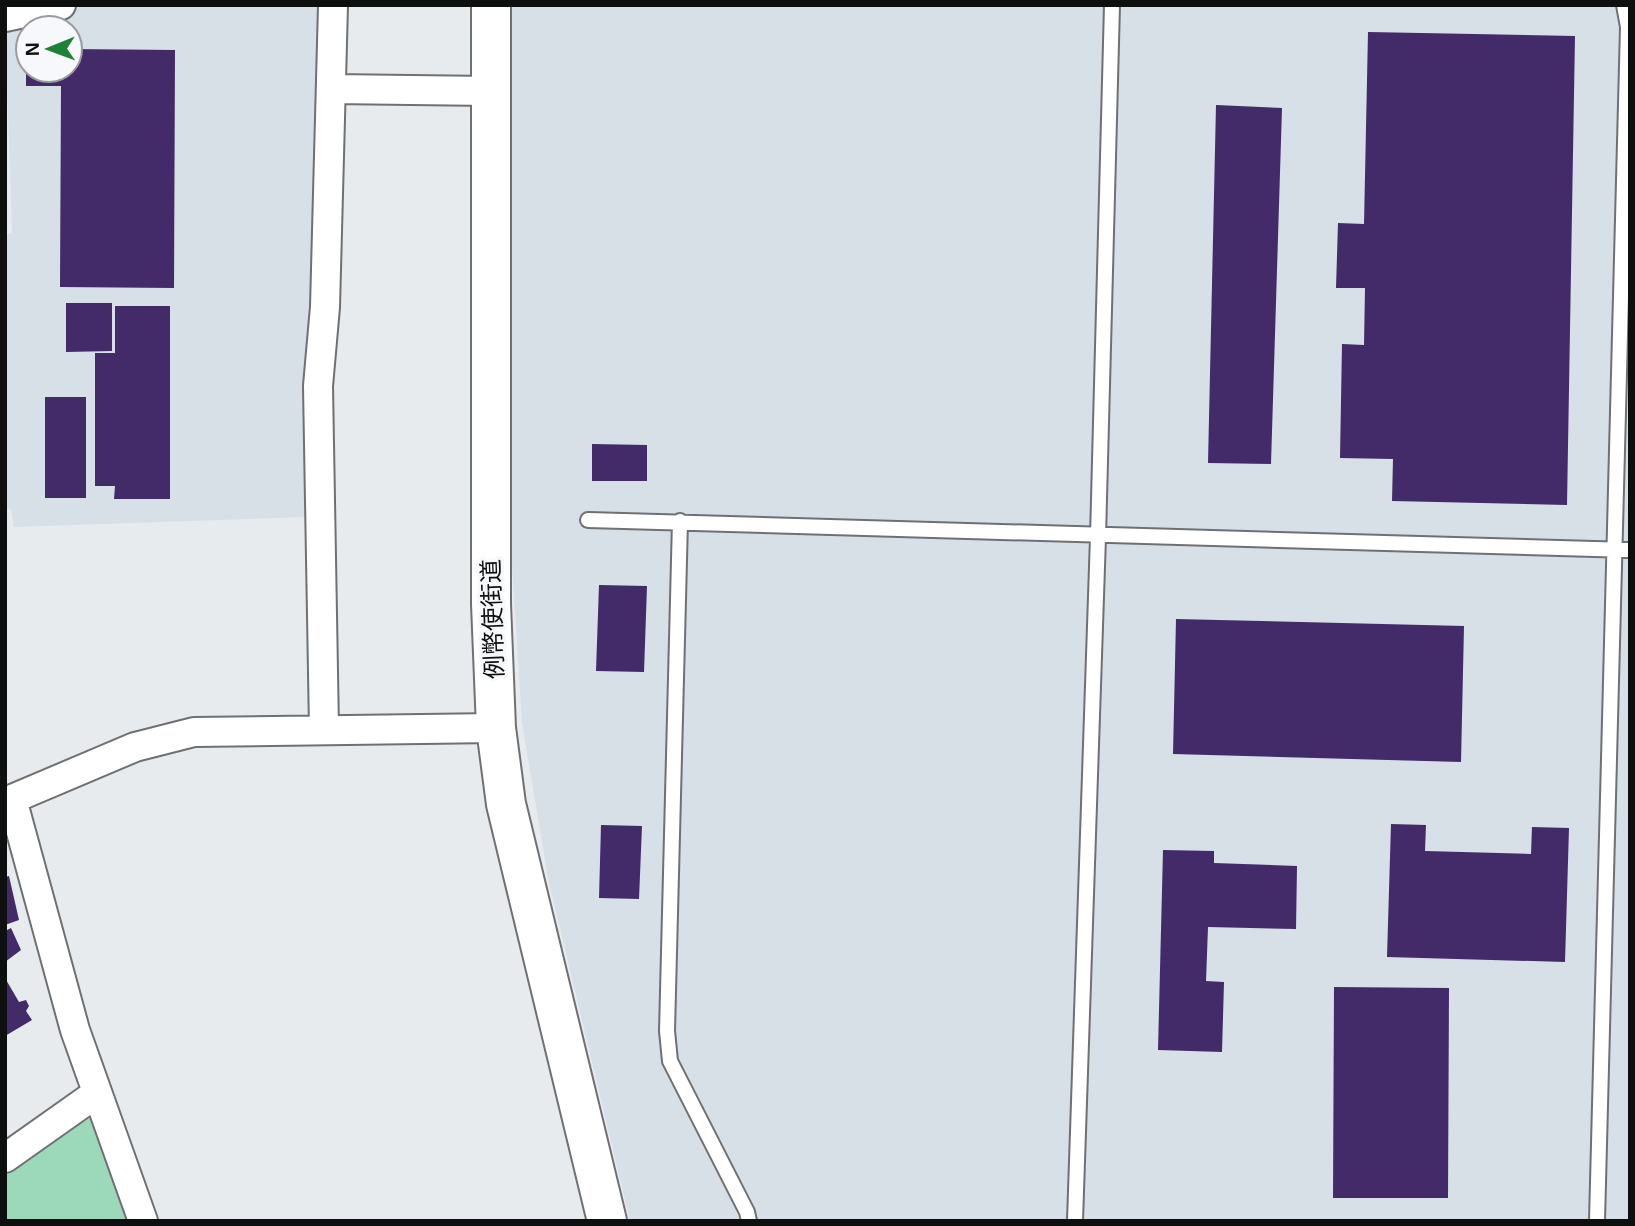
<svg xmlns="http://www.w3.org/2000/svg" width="1635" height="1226" font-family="Arial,'Noto Sans JP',sans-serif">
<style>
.built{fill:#d7dfe7;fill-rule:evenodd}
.green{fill:#9cd9ba}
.building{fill:#432a68}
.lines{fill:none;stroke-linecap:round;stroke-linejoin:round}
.service-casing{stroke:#6e7072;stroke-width:18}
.minor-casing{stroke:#6e7072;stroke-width:32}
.secondary-casing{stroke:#6e7072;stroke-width:42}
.service{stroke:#fff;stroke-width:14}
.minor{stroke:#fff;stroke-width:28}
.secondary{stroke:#fff;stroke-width:38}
.labels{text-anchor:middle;stroke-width:7;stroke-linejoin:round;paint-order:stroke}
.street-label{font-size:24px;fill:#0e0f0f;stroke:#f6f8fb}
</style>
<rect width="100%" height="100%" fill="#e8ebee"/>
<path class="built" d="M69,5H322L314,305L309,307L305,471L307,517L14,527L11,509L5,510V235L12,233L5,22ZM28,28H70V70H28Z
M509,5H1630V1221H630L548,878L522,723L506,471Z"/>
<path class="green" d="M92,1114L130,1221H5V1175Z"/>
<path class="building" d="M1368,32L1575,36L1567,505L1392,501L1393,459L1340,458L1342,344L1364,345L1365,288H1336L1338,223L1364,224Z
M70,49L175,50L174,288L60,287L61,86H26V70H70Z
M1216,105L1282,108L1271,464L1208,463Z
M66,303H112V351L66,352Z
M115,306H170V499H114L115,486H95V353H115Z
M45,397H86V498H45Z
M592,444L647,445V481H592Z
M599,585L647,586L644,672L596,671Z
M1176,619L1464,626L1461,762L1173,754Z
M1391,824L1426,825L1425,851L1531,854L1532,827L1569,828L1565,962L1387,957Z
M601,825L642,826L639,899L599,898Z
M1163,850L1214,851V863L1297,866L1296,929L1208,927L1206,981L1224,982L1222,1052L1158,1050Z
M9,876L19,920L5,925V877Z
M11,928L21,950L5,962V931Z
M5,978L19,1002L26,1000L29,1006L26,1011L32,1020L5,1036Z
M1334,987L1449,988L1448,1198H1333Z"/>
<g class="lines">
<g class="service-casing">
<path id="service" d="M588,520L1630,550
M680,521L667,1031L670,1061L747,1212L749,1221
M1075,1221L1098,537L1112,5
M1597,1221L1628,27L1624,5"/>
</g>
<g class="minor-casing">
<path id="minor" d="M5,17L61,5
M332,89L490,91
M324,729L318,386L325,307L333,5
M12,799L75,1030L143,1221
M5,802L135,747L194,732L496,728
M5,1158L97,1093"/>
</g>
<g class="secondary-casing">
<path id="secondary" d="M491,5V604L496,728L506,804L607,1221"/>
</g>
<use href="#service" class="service"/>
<use href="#minor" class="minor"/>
<use href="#secondary" class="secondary"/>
</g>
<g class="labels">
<g class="street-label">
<text transform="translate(493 619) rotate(-92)" y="8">例幣使街道</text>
</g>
</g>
<rect width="1635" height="1226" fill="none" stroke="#0e0f0f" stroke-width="14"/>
<g transform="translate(49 49) rotate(269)"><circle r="33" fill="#f6f8fb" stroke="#999b9d" stroke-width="2"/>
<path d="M0-5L12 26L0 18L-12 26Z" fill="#1d8236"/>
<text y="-10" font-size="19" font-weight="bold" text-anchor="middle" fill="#0e0f0f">N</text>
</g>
</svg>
